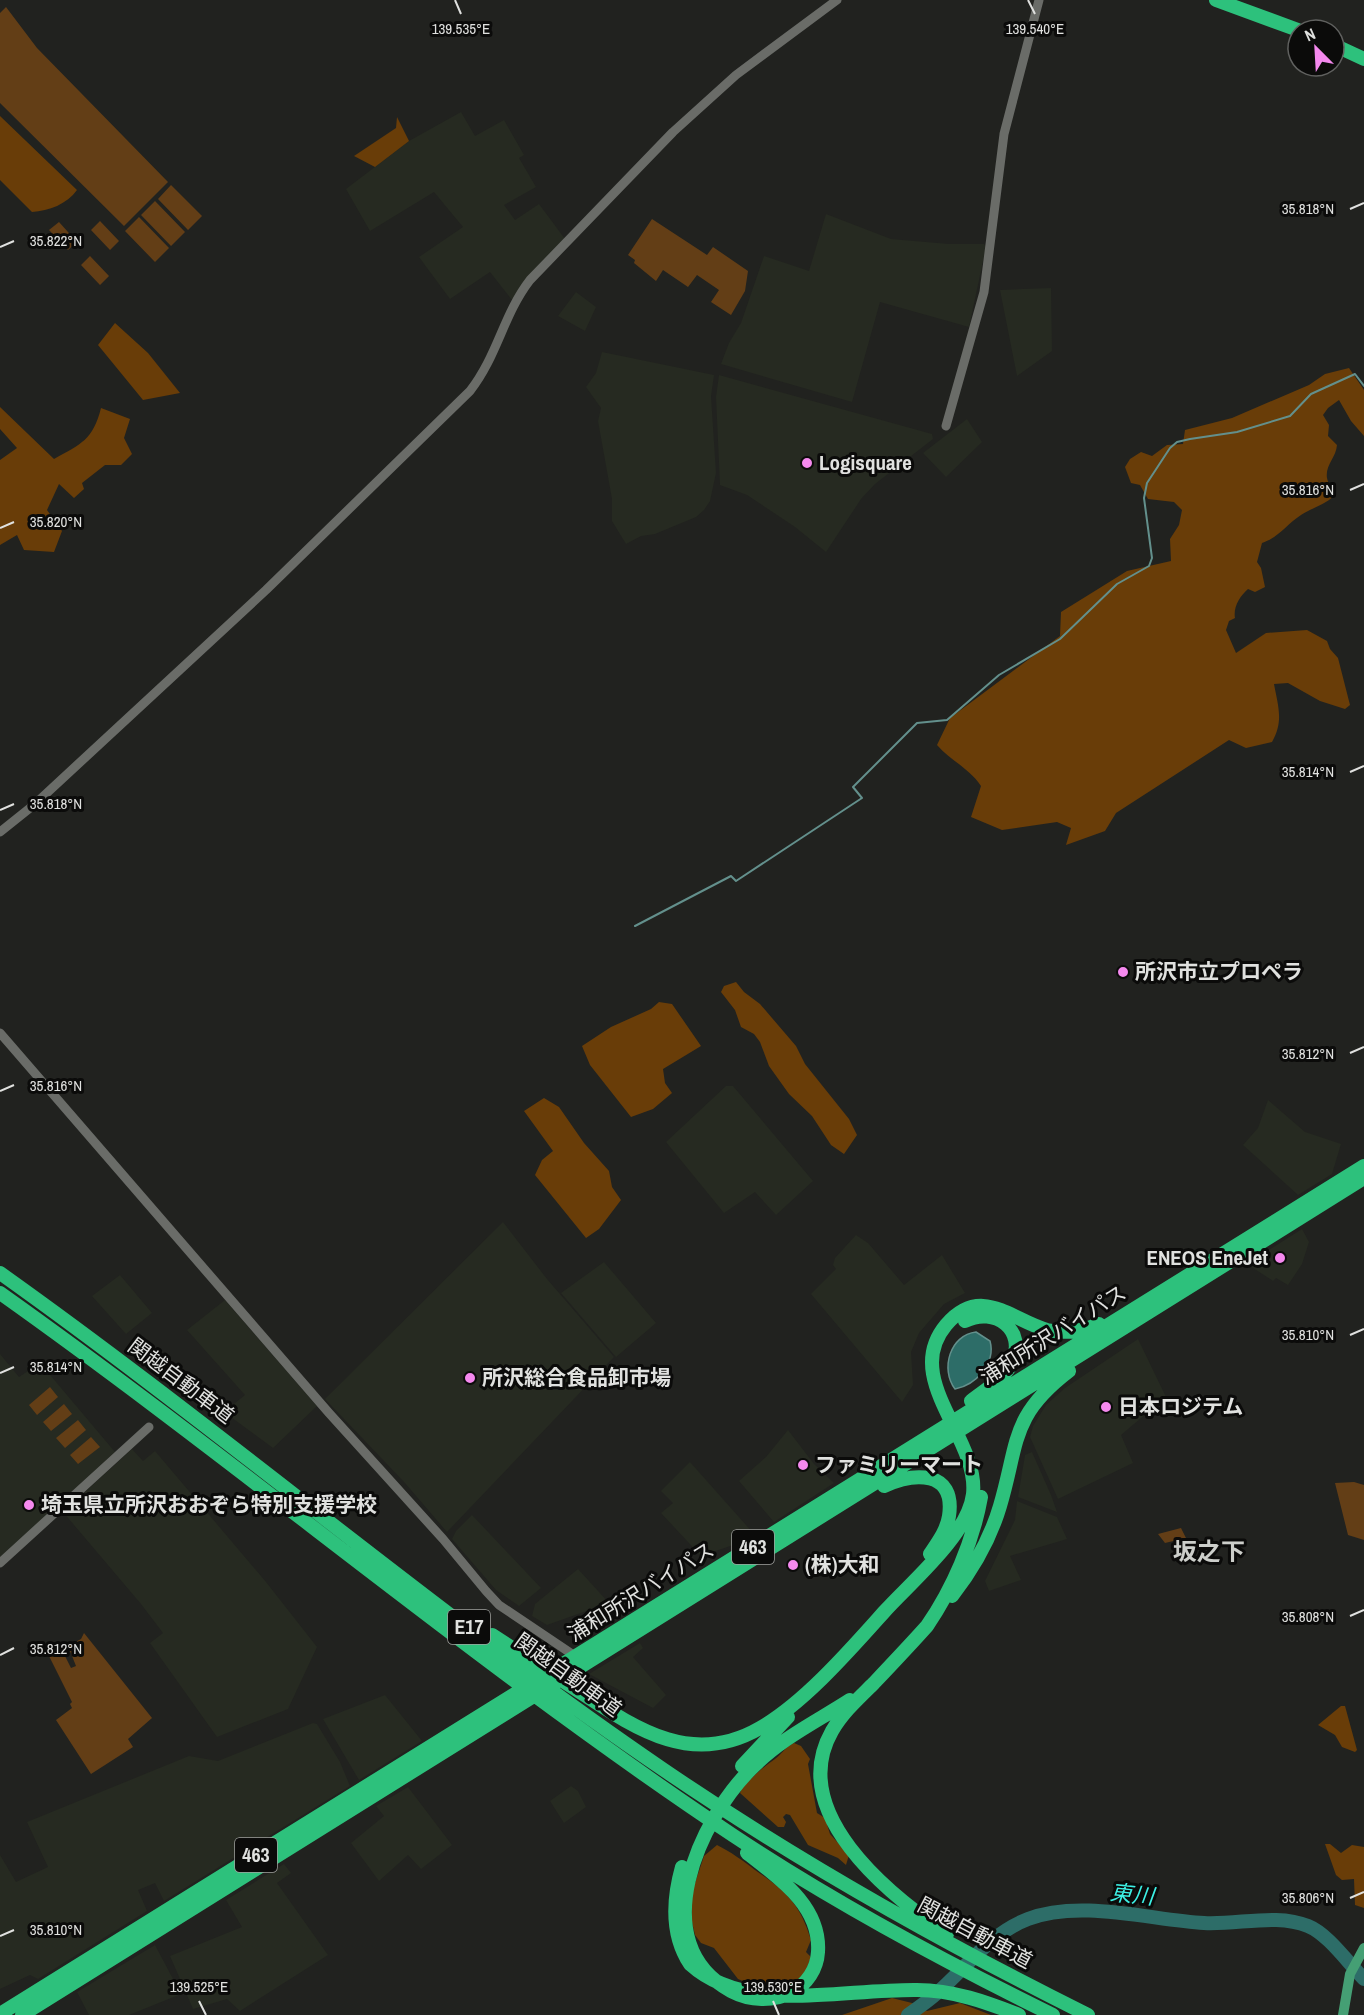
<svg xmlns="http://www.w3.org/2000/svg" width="1364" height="2015" font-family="'Archivo Narrow','Noto Sans JP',sans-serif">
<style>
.built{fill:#262a21}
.green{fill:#633e16}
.forest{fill:#693d08}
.water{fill:#2d6d68;stroke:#63908c;stroke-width:1.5}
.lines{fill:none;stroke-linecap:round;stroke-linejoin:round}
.stream{stroke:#63908c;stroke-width:2}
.river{stroke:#2d6d68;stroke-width:14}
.minor{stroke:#6a6c68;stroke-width:9}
.major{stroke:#459f74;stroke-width:10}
.highway{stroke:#2dc17c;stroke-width:14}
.ticks{fill:none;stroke:#e0e1df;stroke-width:2}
.poi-dot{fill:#f589ee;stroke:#0b0b0a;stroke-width:2}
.labels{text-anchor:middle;stroke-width:6;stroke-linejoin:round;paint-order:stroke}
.shield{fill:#0b0b0a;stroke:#a0a19f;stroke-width:1.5}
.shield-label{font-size:20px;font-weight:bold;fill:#e0e1df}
.poi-label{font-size:21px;font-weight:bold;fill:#e0e1df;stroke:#0b0b0a;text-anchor:start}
.street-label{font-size:21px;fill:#e0e1df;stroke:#0b0b0a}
.water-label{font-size:22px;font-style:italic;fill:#3df0e5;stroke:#0b0b0a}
.quarter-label{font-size:24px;font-weight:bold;fill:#ccceca;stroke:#0b0b0a}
.ticks-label{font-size:15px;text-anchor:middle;fill:#e0e1df;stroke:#0b0b0a;stroke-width:6;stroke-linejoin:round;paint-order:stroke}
</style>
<rect width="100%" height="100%" fill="#21221f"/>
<path class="built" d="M461,112L475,136L504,120L524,155L519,158L536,187L504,205L515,220L539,204L565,239L535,270L512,300L490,272L450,299L419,257L463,227L434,192L370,231L346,189L409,141Z
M826,214L891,239L949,244H984L986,247L969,327L880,302L852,402L721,364L729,343L741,323L764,256L809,271Z
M1051,288L1052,351L1017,376L1000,290Z
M576,292L596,307L585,331L558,316Z
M602,352L714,375L711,396L716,473L710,501L704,510L696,517L655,534L641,536L626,544L612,521V499L598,421L601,408L586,387L596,373Z
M719,375L932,434L933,439L875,484L861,499L826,552L795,527L747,495L720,485L716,397Z
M967,419L982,442L946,477L923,453Z
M726,1086H733L813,1181L776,1215L755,1192L724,1213L666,1142Z
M1268,1100L1305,1132L1341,1144L1332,1174L1298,1195L1243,1145L1258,1128Z
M503,1222L547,1279L614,1357L447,1532L405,1483L325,1399Z
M1302,1229L1309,1242L1302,1264L1288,1285L1276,1278L1273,1281L1247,1264Z
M856,1235L868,1243L904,1285L942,1255L965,1293L944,1304L919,1333L911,1352L913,1385L902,1402L811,1294L836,1269L833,1265L835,1258Z
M604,1262L656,1323L616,1357L561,1293Z
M120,1275L152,1313L126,1334L92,1296Z
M225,1300L317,1406L273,1448L224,1412L245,1395L187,1330Z
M1138,1339L1166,1397L1121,1435L1133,1463L1058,1499L1030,1437L1033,1426L1046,1405L1065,1388Z
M0,1354L19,1377L40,1363L115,1452L0,1558Z
M788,1430L814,1464L834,1483L774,1522L739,1481L766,1457Z
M132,1449L143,1461L155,1451L266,1582L317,1647L288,1709L217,1737L150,1643L163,1633L141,1604L63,1512Z
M1032,1452L1051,1495L1057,1512L1018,1497L1025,1455Z
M690,1462L754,1534L739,1543L701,1556L661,1513L673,1503L661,1491Z
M1017,1501L1057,1517L1067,1539L1010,1556L1021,1580L989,1591L985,1581L1015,1520Z
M472,1515L541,1588L519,1606L496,1590L452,1539L456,1531Z
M578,1569L609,1603L547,1625L532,1616L535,1604Z
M640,1643L643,1648L633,1657L666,1695L653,1708L589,1674Z
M385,1695L422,1741L359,1780L323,1719Z
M313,1723L317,1724L340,1762L350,1786L164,1901L155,1883L138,1890L147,1911L38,1979L30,1975L0,1989V1855L16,1882L48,1867L27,1822L189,1756L218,1761Z
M571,1786L578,1791L586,1807L564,1823L550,1801Z
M408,1787L452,1845L421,1869L408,1855L379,1881L351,1843L384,1816L376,1806Z
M284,1864L291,1873L277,1883L328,1955L240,2011L227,1999L193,2009L170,1956L242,1927L226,1900Z
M155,1945L181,1994L129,2015H89L77,1992Z"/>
<path class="green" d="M6,7L37,48L168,182L124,226L0,103V13Z
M171,185L202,216L188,230L158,199Z
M155,201L185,232L171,246L141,215Z
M139,217L169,248L155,262L125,231Z
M652,219L707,255L713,247L748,271L745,291L731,315L711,302L719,290L697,275L688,287L663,270L656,281L634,263L635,260L628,255Z
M100,221L119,241L110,250L91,230Z
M59,222L77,242L68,250L49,230Z
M90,256L109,276L100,285L81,265Z
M50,1387L58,1397L37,1415L29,1405Z
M64,1404L72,1414L51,1431L43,1422Z
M78,1420L86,1430L65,1448L56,1438Z
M91,1437L100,1447L78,1464L70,1455Z
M1354,1482L1364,1485V1540L1348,1535L1335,1483Z
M1181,1528L1186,1538L1165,1543L1158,1534Z
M84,1633L152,1718L128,1739L133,1747L91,1774L56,1720L72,1708L70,1704L72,1702L47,1652L60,1646L71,1668L76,1666L68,1646L81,1639Z"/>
<path class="forest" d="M0,116L77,190C67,204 49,211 32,212L0,180Z
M397,117L409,141L375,167L354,156L396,128Z
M115,323L148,353L180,393L143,400L98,345Z
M1349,368L1364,390V436L1351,421L1339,400L1328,408L1323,415L1329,425L1328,436L1337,445C1336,458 1325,465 1327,478C1328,484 1333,490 1334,496C1324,505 1312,508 1301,515C1287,524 1278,538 1262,543L1257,562L1261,568L1265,587L1255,592L1248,589C1240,596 1233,607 1235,618L1229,621L1226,630L1236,653L1266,633L1307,630L1327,641L1330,649L1338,658L1350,705L1345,709L1320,701L1288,683L1274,684C1278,706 1284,721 1272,742L1246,748L1229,740L1116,813L1105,831L1066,845L1071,828L1057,822L1002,830L971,817L981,786C969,768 951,761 937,745L950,718L1060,636L1061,612L1127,571L1171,561L1170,539L1179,525L1182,510L1174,502L1148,499L1140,485L1131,483L1125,467L1130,459L1141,452L1152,456L1167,445L1183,444L1185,430L1232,418L1309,385L1325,374Z
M0,407L54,459C81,444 93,440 101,408L130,419L124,438L132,454L121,465H105L82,483L84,489L74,498L59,484L47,510L62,531L54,552L24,550L17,535L0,545V460L17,448L0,429Z
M736,982L744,992L760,1004L796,1046L805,1064L849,1119L857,1135L844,1154L831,1145L812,1116L789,1094L769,1066L760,1042L754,1034L741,1027L735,1010L721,992L724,986Z
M659,1002L672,1004L701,1046L663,1069L665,1083L672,1093L653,1109L631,1117L590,1065L582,1046L611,1027L651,1009Z
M544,1098L559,1107L584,1143L609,1171L612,1187L621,1200L599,1229L586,1238L535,1175L542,1160L553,1151L524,1111Z
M1341,1706H1345L1357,1750L1355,1752L1342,1747L1335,1735L1318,1725Z
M794,1743L801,1746L810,1759L808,1764L817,1813L825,1818L830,1834L849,1855L846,1865L838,1858L808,1845L790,1815L786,1814L783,1817L786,1822L784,1827H778L740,1793L742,1788C752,1777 763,1767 775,1759C782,1754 785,1747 794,1743Z
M1325,1844H1330L1341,1853L1352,1845L1364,1847V1908L1355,1905L1354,1879L1342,1880L1336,1875Z
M717,1845C731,1852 742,1860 755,1870C786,1891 800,1904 811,1940L806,1952L811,1957L805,1974L782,1990L759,1988L738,1979L714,1948L701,1943L695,1935L692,1922L691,1895L704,1856Z
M892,1998L912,2003L927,2011L960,2003L991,2015H842Z"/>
<path class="water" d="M976,1332L990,1341C996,1363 976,1385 955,1389C940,1369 950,1335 976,1332Z"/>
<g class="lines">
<path class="stream" d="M635,926L731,876L736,881L862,798L853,787L917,723L947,720L999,675L1060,639L1117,584L1149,566L1152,558L1144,498L1147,483L1170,448L1177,442L1190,439L1237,432L1290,416L1311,394L1355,374L1364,386"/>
<path class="river" d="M908,2015C918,2008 928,2001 937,1993C967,1967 989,1934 1028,1919C1080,1899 1151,1920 1204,1923C1238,1925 1277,1913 1308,1926C1328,1934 1348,1963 1364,1979"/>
<path class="minor" d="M946,426L984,292L1004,134L1039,0
M0,832L35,804L266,590L470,391C498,355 503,315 530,280L673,132L736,75L837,0
M0,1033L329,1413L443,1539L486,1591L499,1605L578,1658
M0,1563L149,1427"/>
<path class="major" d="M1343,2015L1350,1974L1364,1948"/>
<path class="highway" d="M1216,0L1298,30
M1334,45L1364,59
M0,1273C225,1433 435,1614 664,1770C799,1862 941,1942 1088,2015
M0,1293C248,1469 480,1667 734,1836C835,1903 943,1961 1053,2015
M965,1321C995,1306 1027,1330 1012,1363C1004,1379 985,1390 971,1401
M884,1486C913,1473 956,1469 949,1516C947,1530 938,1542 930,1554
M952,1596C973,1569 990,1540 1000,1506C1019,1442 1010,1416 1069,1371
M492,1635C520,1653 549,1672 577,1690C635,1728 691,1768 760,1728C804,1703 850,1650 884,1612C911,1582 968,1535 973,1494C979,1437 901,1379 946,1325C981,1284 1011,1320 1047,1330C1065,1334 1083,1331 1099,1324
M742,1766L788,1717
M747,1853C779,1878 821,1906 818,1952C817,1969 807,1984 792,1992C773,2002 750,2001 731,1991C642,1943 700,1818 753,1767C782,1738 816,1722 850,1700
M682,1867C673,1899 671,1935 690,1964C746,2015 839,1989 917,1990C953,1990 986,2002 1019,2015
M947,1934C888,1894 786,1812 832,1731C843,1712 859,1698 874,1683C892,1664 910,1645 927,1626C953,1588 973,1542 981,1497
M0,2014L1364,1166
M22,2015L1364,1178"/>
</g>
<path class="ticks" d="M455,0L461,14M1028,0L1035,14M1350,209L1364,203M0,247L14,241M1350,490L1364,484M0,528L14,522M1350,772L1364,766M0,810L14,804M1350,1053L1364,1047M0,1091L14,1085M1350,1335L1364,1329M0,1373L14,1367M1350,1616L1364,1610M0,1655L14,1648M1350,1898L1364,1892M0,1936L14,1930M199,2001L206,2015M773,2001L779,2015"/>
<g class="poi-dot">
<circle cx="807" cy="463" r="6"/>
<circle cx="1123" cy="972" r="6"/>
<circle cx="1280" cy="1258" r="6"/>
<circle cx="470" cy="1378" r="6"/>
<circle cx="1106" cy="1407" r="6"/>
<circle cx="803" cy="1465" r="6"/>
<circle cx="29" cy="1505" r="6"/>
<circle cx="793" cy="1565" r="6"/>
</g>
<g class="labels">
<g class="shield">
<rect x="732" y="1530" width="42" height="34" rx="4.5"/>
<rect x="448" y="1610" width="42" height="34" rx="4.5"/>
<rect x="235" y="1838" width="42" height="34" rx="4.5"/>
</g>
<g class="shield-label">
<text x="753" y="1554">463</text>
<text x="469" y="1634">E17</text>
<text x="256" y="1862">463</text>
</g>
<g class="poi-label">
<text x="819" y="470">Logisquare</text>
<text x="1135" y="979">所沢市立プロペラ</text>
<text x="1268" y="1265" text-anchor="end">ENEOS EneJet</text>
<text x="482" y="1385">所沢総合食品卸市場</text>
<text x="1118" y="1414">日本ロジテム</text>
<text x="815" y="1472">ファミリーマート</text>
<text x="41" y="1512">埼玉県立所沢おおぞら特別支援学校</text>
<text x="805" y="1572">(株)大和</text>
</g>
<g class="street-label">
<text transform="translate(1053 1335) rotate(-32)" y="7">浦和所沢バイパス</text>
<text transform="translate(181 1381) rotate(37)" y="7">関越自動車道</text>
<text transform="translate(641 1592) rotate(-32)" y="7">浦和所沢バイパス</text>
<text transform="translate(568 1675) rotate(36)" y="7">関越自動車道</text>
<text transform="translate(975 1933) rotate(28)" y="7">関越自動車道</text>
</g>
<g class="water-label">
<text transform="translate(1132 1894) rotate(6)" y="8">東川</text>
</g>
<g class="quarter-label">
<text x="1209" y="1560">坂之下</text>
</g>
</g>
<g class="ticks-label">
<text x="461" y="34">139.535°E</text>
<text x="1035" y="34">139.540°E</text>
<text x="1308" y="214">35.818°N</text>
<text x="56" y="246">35.822°N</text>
<text x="1308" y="495">35.816°N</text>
<text x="56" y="527">35.820°N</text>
<text x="1308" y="777">35.814°N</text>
<text x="56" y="809">35.818°N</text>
<text x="1308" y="1059">35.812°N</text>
<text x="56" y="1091">35.816°N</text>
<text x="1308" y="1340">35.810°N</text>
<text x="56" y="1372">35.814°N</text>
<text x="1308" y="1622">35.808°N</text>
<text x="56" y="1654">35.812°N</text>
<text x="1308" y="1903">35.806°N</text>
<text x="56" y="1935">35.810°N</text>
<text x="199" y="1992">139.525°E</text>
<text x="773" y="1992">139.530°E</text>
</g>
<g transform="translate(1316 48) rotate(336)"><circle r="28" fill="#0b0b0a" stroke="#60615f" stroke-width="1.5"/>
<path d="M0-4.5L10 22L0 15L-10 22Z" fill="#f589ee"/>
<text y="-9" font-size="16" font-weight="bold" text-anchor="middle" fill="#e0e1df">N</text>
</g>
</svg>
